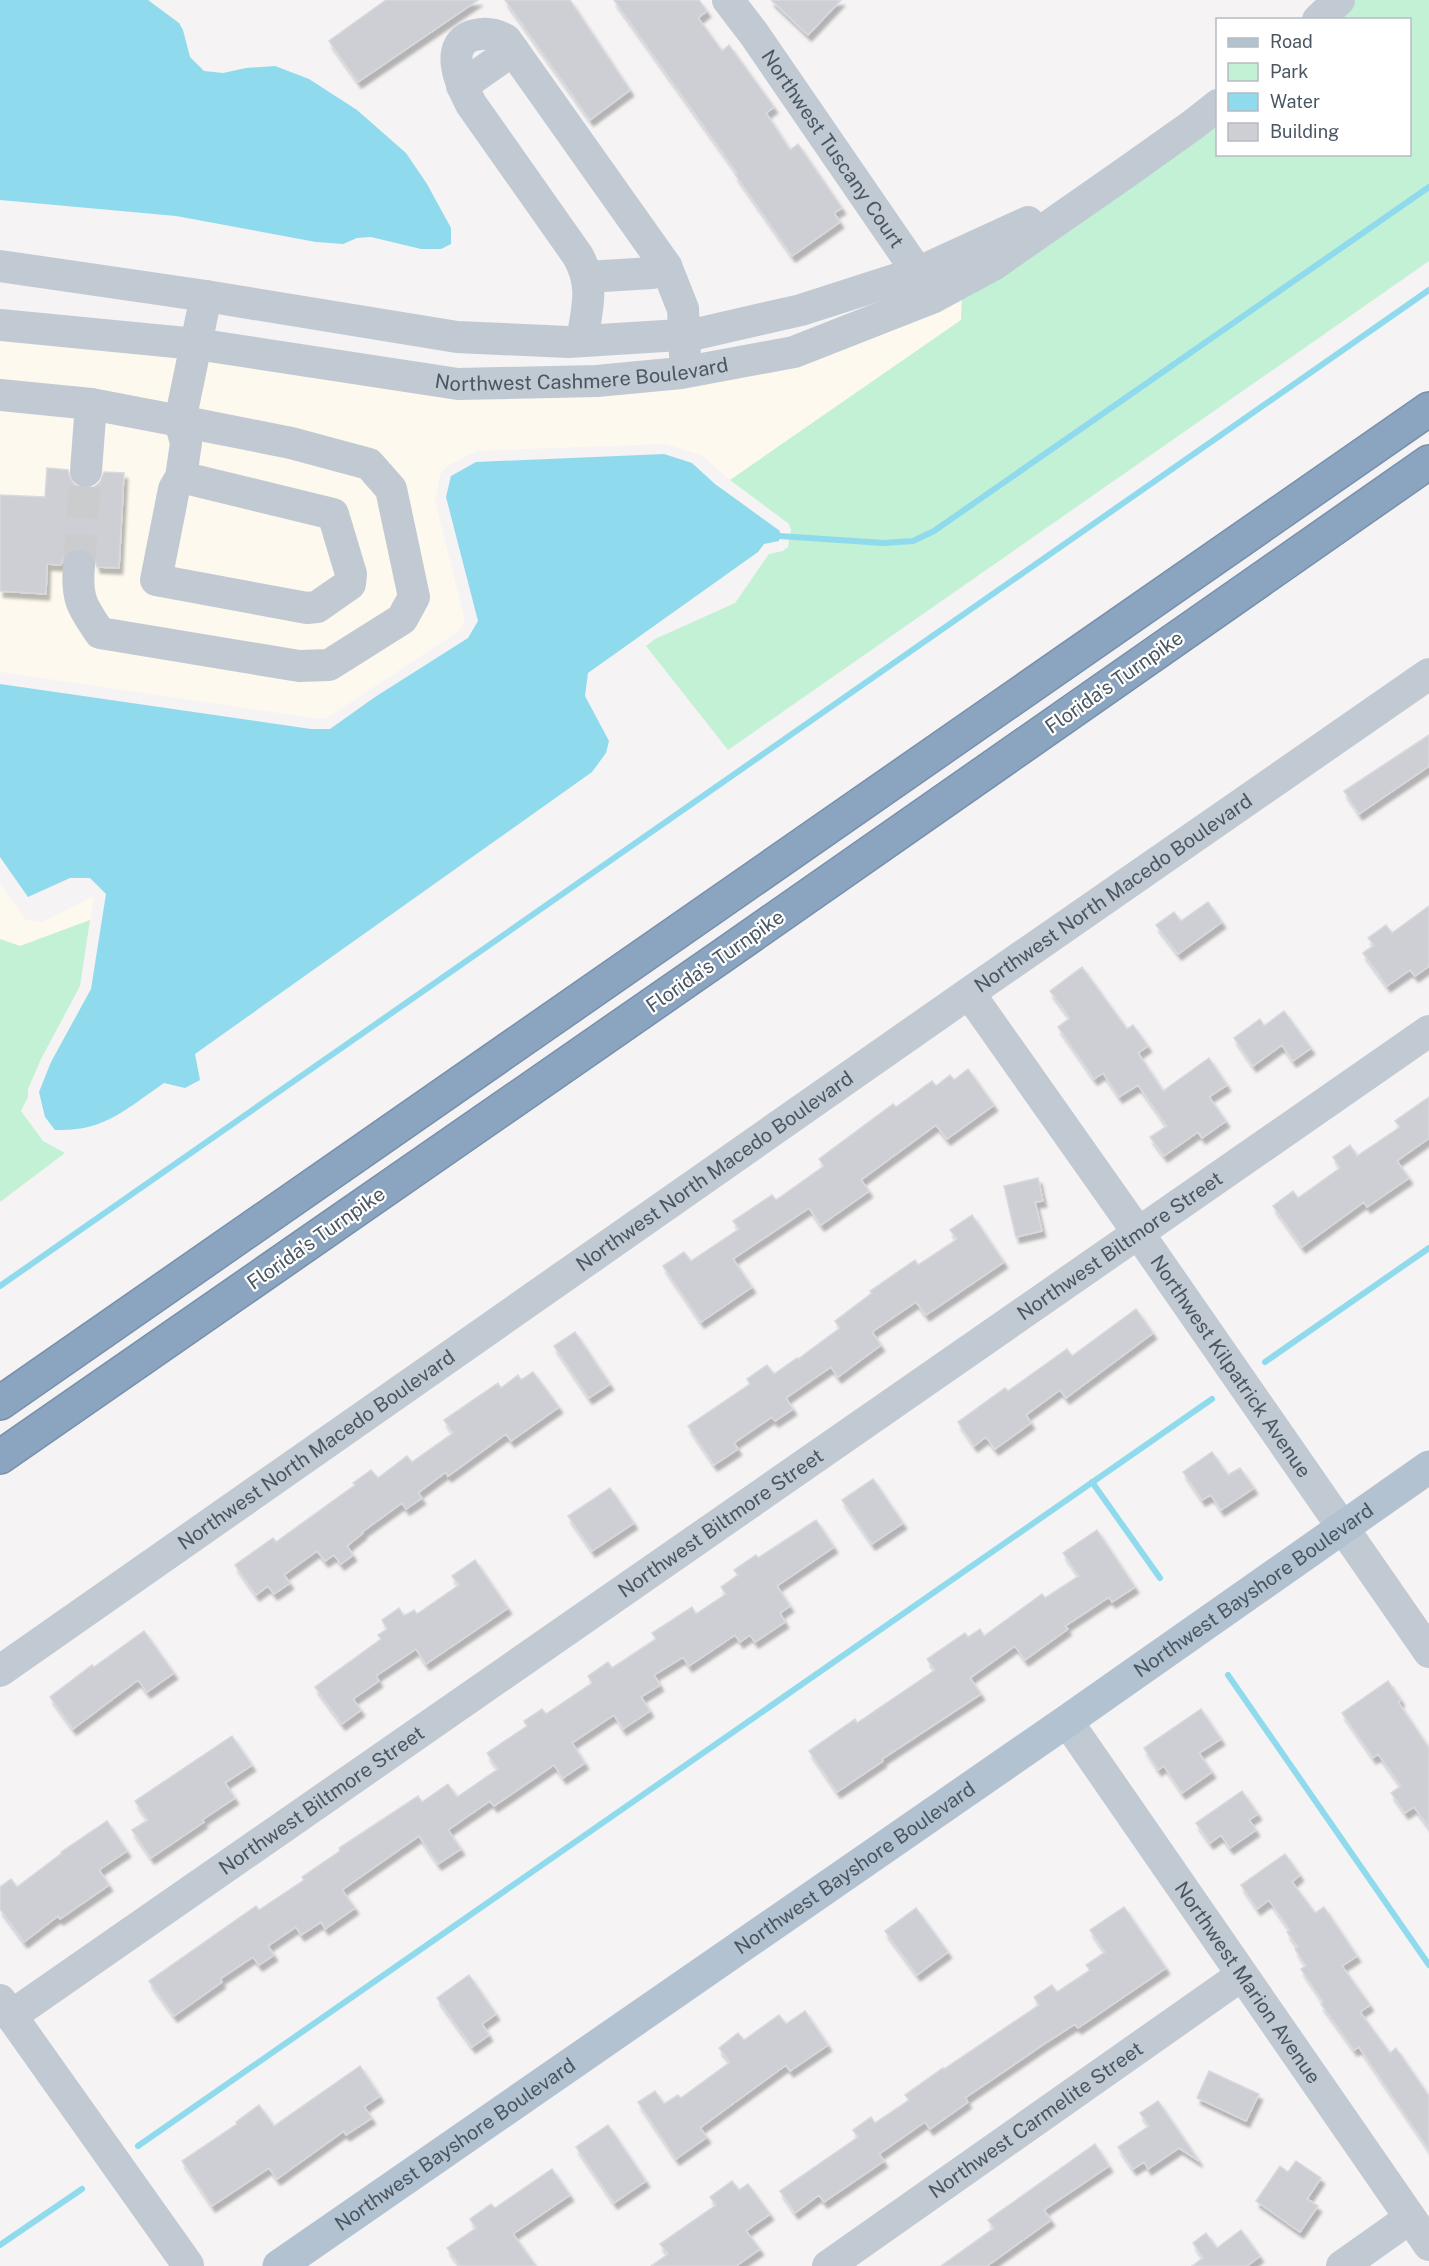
<svg xmlns="http://www.w3.org/2000/svg" width="1429" height="2266" font-family="'Public Sans',sans-serif">
<style>
.commercial{fill:#fdf9ef}
.green{fill:#c3f1d5}
.water{fill:#90daee}
.lines{fill:none;stroke-linecap:round;stroke-linejoin:round}
.stream{stroke:#90daee;stroke-width:6}
.building{fill:#cdcfd5;stroke:#d7d9de;stroke-width:1.5;filter:url(#shadow)}
.minor-tunnel{stroke:#caccce;stroke-width:32;stroke-dasharray:32 16;stroke-linecap:butt}
.highway-casing{stroke:#7690ad;stroke-width:36}
.minor{stroke:#c1cad2;stroke-width:32}
.major{stroke:#b3c2d1;stroke-width:33}
.highway{stroke:#8ba5c1;stroke-width:33}
.labels{text-anchor:middle;stroke-width:4.5;stroke-linejoin:round;paint-order:stroke}
.street-label{font-size:20px;fill:#4a5661;stroke:#fff}
</style>
<defs>
<filter id="shadow"><feDropShadow dx="3.5" dy="6" stdDeviation="1.5" flood-color="#0004"/></filter>
</defs>
<rect width="100%" height="100%" fill="#f5f3f3"/>
<path class="commercial" d="M962,294L961,320L730,480L701,455L665,444L476,451L446,467L440,475L435,501L465,621L459,631L327,718H313L0,672V336L596,392Z
M0,883L26,920L42,922L92,897L94,899L90,920L20,946L0,939Z"/>
<path class="green" d="M1355,0H1429V261L728,750L646,646L655,639L735,603L769,554L783,551L788,547L791,530L789,524L730,480L961,320L962,294L1217,119L1218,154H1410V20L1334,19Z
M90,920L80,986L41,1059L28,1089V1097L21,1111L43,1141L65,1153L0,1202V939L20,946Z"/>
<path class="water" d="M0,0H148L179,23L183,30L190,57L204,71L223,73L246,68L275,66L309,79L357,110L406,153L427,184L451,228V244L441,249H421L371,237L357,238L343,244L316,242L176,216L0,200Z
M664,454L692,463L715,484L780,531L779,541L764,544L758,552L588,673L585,696L609,741L606,753L592,772L195,1054L200,1080L185,1088L164,1083C126,1109 104,1132 55,1130L45,1117L39,1092L51,1062L91,989L106,894L90,878H70L28,897L0,857V684L311,729H330L375,697L468,638L478,621L446,497L451,476L476,462Z"/>
<g class="lines">
<path class="stream" d="M779,536L884,543L913,541L934,531L1429,187
M0,1286L1429,290
M1265,1362L1429,1248
M1092,1482L1160,1578
M1228,1675L1429,1965
M138,2146L1212,1399
M0,2245L82,2189"/>
</g>
<path class="building" d="M386,0H478L358,82L329,41Z
M505,0H570L630,90L590,120Z
M614,0H699L707,11L698,18L722,51L729,45L774,107L766,113L790,150L798,144L842,208L834,213L840,222L792,256L735,174L737,173Z
M771,0H841L808,35Z
M47,468L68,470L70,478L75,485L85,489L94,487L100,482L104,472L124,473L119,568L97,567L95,559L89,551L80,548L71,550L64,556L61,565L47,564L46,594L0,591V495L45,497Z
M1429,735V766L1359,814L1344,791Z
M1208,902L1222,922L1178,954L1156,925L1174,912L1181,921Z
M1429,906V966L1415,976L1410,970L1387,986L1363,953L1374,945L1368,938L1386,925L1392,933Z
M1082,967L1127,1029L1133,1025L1148,1046L1138,1053L1163,1091L1209,1058L1227,1085L1209,1097L1226,1121L1202,1138L1198,1132L1164,1156L1150,1137L1167,1126L1138,1085L1119,1097L1103,1073L1094,1079L1058,1027L1070,1018L1050,991Z
M1284,1011L1311,1048L1293,1061L1282,1045L1253,1066L1234,1038L1260,1019L1264,1026Z
M968,1069L994,1105L947,1139L936,1125L861,1180L869,1191L821,1225L809,1208L733,1259L752,1287L701,1322L663,1266L684,1252L691,1261L739,1229L733,1221L772,1195L776,1200L824,1166L819,1159L893,1104L896,1107L932,1081L936,1086L950,1075L954,1080Z
M1429,1097V1138L1397,1161L1409,1178L1367,1207L1364,1202L1302,1247L1273,1206L1293,1191L1298,1198L1340,1168L1333,1157L1350,1145L1357,1156L1400,1127L1395,1121Z
M1038,1178L1043,1201L1035,1202L1042,1231L1016,1237L1004,1186Z
M972,1215L1004,1262L926,1315L916,1302L872,1332L881,1345L838,1377L831,1367L786,1398L793,1409L775,1421L772,1417L734,1443L738,1449L714,1465L688,1426L750,1384L747,1379L767,1365L774,1374L797,1358L798,1359L840,1328L835,1321L872,1293L870,1291L915,1260L918,1265L957,1239L950,1230Z
M1136,1309L1153,1333L1066,1398L1060,1390L1026,1415L1031,1423L995,1449L986,1437L974,1446L958,1422L1005,1388L1008,1391L1067,1349L1072,1356Z
M575,1332L610,1384L589,1398L554,1346Z
M533,1372L559,1407L511,1441L506,1434L448,1476L446,1472L418,1493L422,1498L406,1509L402,1503L362,1532L363,1533L347,1546L353,1555L341,1564L334,1555L325,1561L317,1551L284,1575L290,1583L274,1594L268,1586L256,1595L235,1565L273,1538L276,1542L355,1485L353,1483L371,1470L378,1478L407,1456L412,1462L453,1433L444,1420L498,1383L501,1388L518,1375L521,1380Z
M1212,1452L1228,1475L1240,1468L1254,1488L1221,1510L1211,1495L1202,1500L1183,1472Z
M873,1479L903,1523L872,1544L842,1500Z
M610,1488L634,1523L592,1551L568,1516Z
M816,1520L834,1547L777,1586L790,1606L780,1613L785,1622L755,1642L750,1635L740,1642L735,1635L689,1666L683,1657L654,1675L660,1685L641,1697L650,1711L623,1729L614,1715L572,1743L585,1763L563,1778L554,1765L494,1806L490,1801L448,1830L461,1849L438,1864L419,1836L342,1890L355,1908L325,1929L321,1922L301,1935L296,1927L268,1946L274,1955L259,1965L253,1957L220,1979L222,1982L174,2016L149,1981L256,1906L259,1910L304,1880L302,1877L340,1851L339,1848L418,1796L422,1802L448,1784L457,1797L498,1769L487,1753L527,1726L524,1721L542,1709L546,1714L592,1683L588,1676L608,1662L612,1668L656,1639L652,1633L692,1607L696,1614L726,1594L721,1587L738,1575L734,1570L756,1555L758,1558Z
M1097,1530L1135,1587L1112,1602L1109,1597L1065,1626L1068,1629L1025,1660L1015,1646L970,1678L981,1694L882,1759L883,1761L837,1792L809,1751L855,1719L857,1723L935,1670L927,1659L965,1633L968,1637L980,1629L984,1636L1042,1594L1045,1598L1079,1576L1063,1553Z
M475,1560L508,1608L426,1664L416,1649L376,1676L379,1681L353,1699L361,1710L342,1724L315,1687L381,1639L378,1635L387,1629L382,1620L399,1608L404,1616L414,1610L417,1614L459,1585L452,1576Z
M144,1631L174,1673L147,1692L138,1680L73,1729L50,1697L92,1665L94,1667Z
M1388,1681L1401,1700L1398,1702L1429,1748V1827L1414,1807L1405,1813L1391,1793L1401,1786L1378,1754L1373,1758L1342,1713Z
M1201,1709L1221,1739L1199,1753L1212,1772L1182,1793L1164,1766L1158,1770L1144,1748Z
M232,1736L252,1765L225,1783L235,1798L202,1820L204,1822L151,1858L132,1830L148,1820L135,1801Z
M1242,1791L1258,1814L1249,1820L1256,1830L1230,1848L1221,1835L1210,1843L1196,1823Z
M107,1821L127,1851L99,1870L109,1885L60,1919L58,1916L24,1942L0,1909V1887L11,1879L17,1887L62,1853L61,1852Z
M1285,1854L1300,1875L1292,1882L1315,1913L1324,1907L1357,1956L1342,1966L1370,2005L1360,2012L1390,2053L1396,2048L1429,2096V2150L1359,2047L1354,2050L1321,2004L1323,2002L1301,1969L1306,1966L1295,1949L1298,1947L1287,1932L1290,1930L1269,1900L1257,1909L1241,1885Z
M1124,1907L1166,1968L1078,2028L1075,2024L1047,2042L965,2098L968,2102L930,2129L925,2122L879,2154L884,2161L824,2202L819,2195L795,2213L780,2191L858,2137L853,2130L871,2117L875,2123L909,2100L905,2095L943,2068L944,2069L1039,2005L1034,1997L1052,1985L1057,1992L1090,1970L1086,1965L1105,1952L1090,1930Z
M916,1908L948,1952L917,1975L885,1931Z
M469,1975L496,2014L482,2024L489,2035L472,2047L437,1998Z
M805,2011L828,2045L790,2071L786,2065L700,2128L707,2137L676,2159L638,2102L655,2091L664,2104L678,2095L681,2098L730,2062L719,2048L738,2033L744,2040L779,2015L786,2024Z
M360,2066L380,2096L364,2107L372,2118L346,2135L344,2131L277,2179L269,2168L212,2206L182,2161L237,2124L236,2122L259,2105L274,2126Z
M1209,2071L1259,2094L1246,2121L1197,2098Z
M1158,2101L1199,2161L1179,2148L1148,2169L1144,2162L1133,2169L1118,2147L1149,2126L1140,2113Z
M608,2125L646,2181L614,2203L576,2147Z
M1095,2144L1109,2166L1044,2210L1051,2220L987,2266H941L994,2228L988,2220Z
M1296,2161L1321,2178L1307,2199L1318,2206L1300,2232L1256,2201L1280,2166L1288,2172Z
M552,2169L570,2195L513,2234L536,2266H460L447,2248L476,2228L470,2219L491,2204L495,2208Z
M732,2181L739,2190L748,2184L770,2214L746,2231L760,2249L736,2266H651L668,2254L660,2244L716,2205L710,2197Z
M1241,2230L1260,2256L1247,2266H1192L1203,2258L1193,2243L1206,2233L1217,2248Z"/>
<g class="lines">
<path class="minor-tunnel" d="M79,566L86,471"/>
<g class="highway-casing">
<path id="highway" d="M0,1403L1429,409
M0,1457L725,954L1429,462"/>
</g>
<g class="minor">
<path id="s1" d="M728,0L754,34L929,289"/>
<path d="M1318,20L1339,0"/>
<path d="M462,86L513,50"/>
<path d="M0,266L206,296L457,337L568,342L696,334L801,310L919,272L1028,222"/>
<path d="M587,277L652,273L666,266"/>
<path id="s2" d="M0,325L196,344L458,384L597,381L681,373L794,352L934,297L993,265L1128,171L1194,124L1218,105"/>
<path d="M582,341C587,308 595,287 578,256L471,104C461,85 442,43 475,35C487,32 496,34 506,40L666,266L683,309L685,356"/>
<path d="M0,395L91,404L180,421L291,443L369,464L391,489L414,597L402,619L329,665L299,666L100,633C82,607 76,598 79,566"/>
<path d="M86,471L91,404"/>
<path d="M181,477L333,514L351,574L350,584L317,607L307,608L156,580L174,489L181,477L186,443L180,421L206,296"/>
<path id="s3" d="M969,993L1139,1234L1429,1652"/>
<path id="s4" d="M0,1671L969,993L1429,674"/>
<path id="s5" d="M1067,1721L1429,2245"/>
<path d="M0,2000L188,2265"/>
<path id="s6" d="M11,2016L1429,1031"/>
<path id="s7" d="M828,2266L1242,1975"/>
<path d="M1342,2266L1410,2218"/>
</g>
<path class="major" id="s8" d="M279,2266L1067,1721L1429,1467"/>
<use href="#highway" class="highway"/>
</g>
<g class="labels">
<g class="street-label">
<text dy="7" stroke="none"><textPath href="#s1" startOffset="182">Northwest Tuscany Court</textPath></text>
<text dy="7" stroke="none"><textPath href="#s2" startOffset="586">Northwest Cashmere Boulevard</textPath></text>
<text transform="translate(1114 682) rotate(-35)" y="7">Florida's Turnpike</text>
<text dy="7" stroke="none"><textPath href="#s4" startOffset="1358">Northwest North Macedo Boulevard</textPath></text>
<text transform="translate(715 961) rotate(-35)" y="7">Florida's Turnpike</text>
<text dy="7" stroke="none"><textPath href="#s4" startOffset="872">Northwest North Macedo Boulevard</textPath></text>
<text transform="translate(316 1238) rotate(-35)" y="7">Florida's Turnpike</text>
<text dy="7" stroke="none"><textPath href="#s6" startOffset="1350">Northwest Biltmore Street</textPath></text>
<text dy="7" stroke="none"><textPath href="#s3" startOffset="456">Northwest Kilpatrick Avenue</textPath></text>
<text dy="7" stroke="none"><textPath href="#s4" startOffset="386">Northwest North Macedo Boulevard</textPath></text>
<text dy="7" stroke="none"><textPath href="#s6" startOffset="864">Northwest Biltmore Street</textPath></text>
<text dy="7" stroke="none"><textPath href="#s8" startOffset="1186">Northwest Bayshore Boulevard</textPath></text>
<text dy="7" stroke="none"><textPath href="#s6" startOffset="378">Northwest Biltmore Street</textPath></text>
<text dy="7" stroke="none"><textPath href="#s8" startOffset="700">Northwest Bayshore Boulevard</textPath></text>
<text dy="7" stroke="none"><textPath href="#s5" startOffset="318">Northwest Marion Avenue</textPath></text>
<text dy="7" stroke="none"><textPath href="#s7" startOffset="254">Northwest Carmelite Street</textPath></text>
<text dy="7" stroke="none"><textPath href="#s8" startOffset="214">Northwest Bayshore Boulevard</textPath></text>
</g>
</g>
<rect x="1216" y="18" width="195" height="138" fill="#ffffff" stroke="#b7bbc0" stroke-width="1.5"/>
<rect x="1228" y="38" width="30" height="9" fill="#b3c2d1" stroke="#b7bbc0" stroke-width="1.5"/>
<text x="1270" y="48" font-size="18" fill="#4a5661">Road</text>
<rect x="1228" y="63" width="30" height="18" fill="#c3f1d5" stroke="#b7bbc0" stroke-width="1.5"/>
<text x="1270" y="78" font-size="18" fill="#4a5661">Park</text>
<rect x="1228" y="93" width="30" height="18" fill="#90daee" stroke="#b7bbc0" stroke-width="1.5"/>
<text x="1270" y="108" font-size="18" fill="#4a5661">Water</text>
<rect x="1228" y="123" width="30" height="18" fill="#cdcfd5" stroke="#b7bbc0" stroke-width="1.5"/>
<text x="1270" y="138" font-size="18" fill="#4a5661">Building</text>
</svg>
